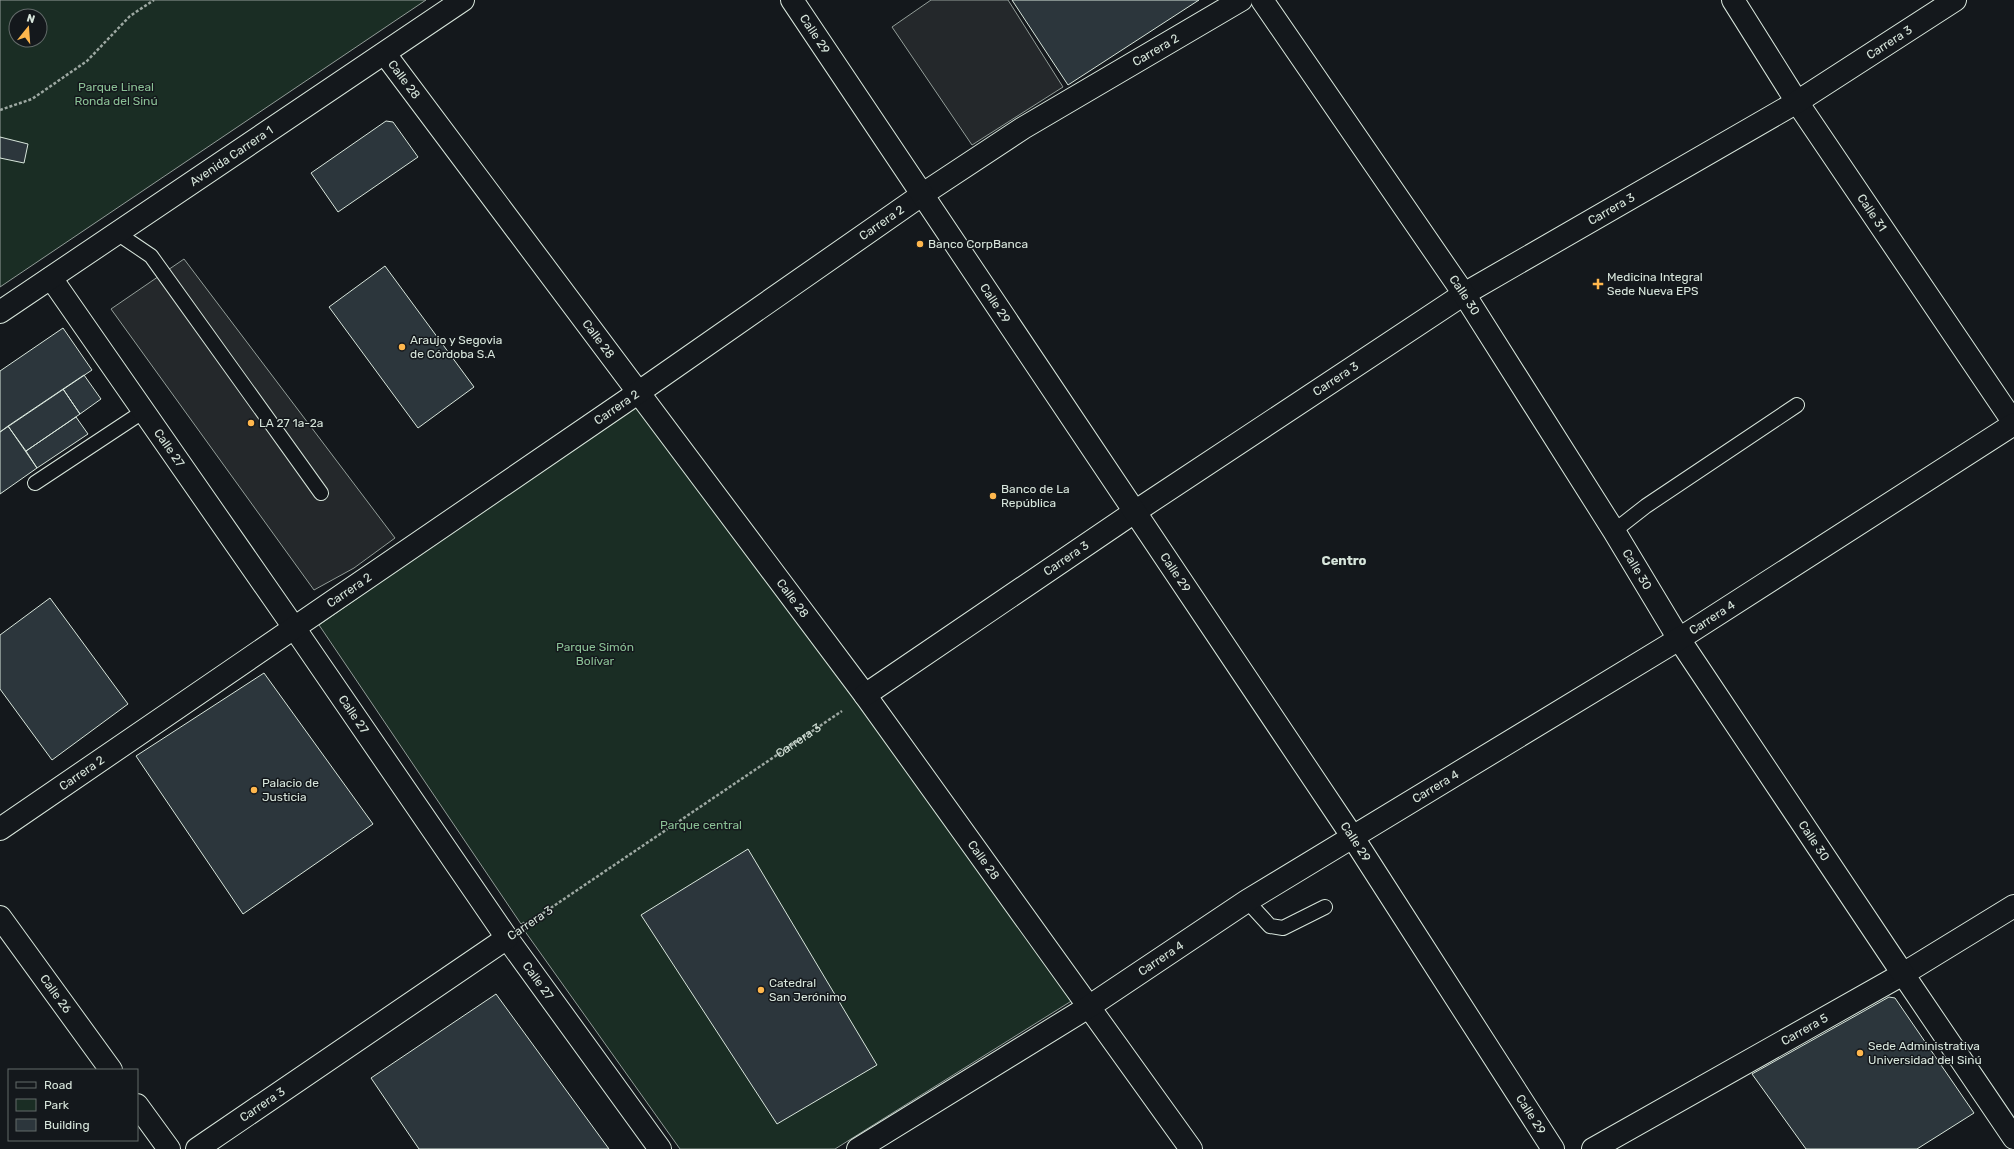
<svg xmlns="http://www.w3.org/2000/svg" width="2014" height="1149" font-family="Rubik,sans-serif">
<style>
.green{fill:#1a2d24;stroke:#939e99;fill-rule:evenodd}
.parking{fill:#24282b;stroke:#939e99}
.building{fill:#2c363c;stroke:#d8e6dc}
.lines{fill:none;stroke-linecap:round;stroke-linejoin:round}
.lane-casing{stroke:#d8e6dc;stroke-width:16}
.street-casing{stroke:#d8e6dc;stroke-width:24}
.secondary-casing{stroke:#d8e6dc;stroke-width:24}
.path{stroke:#9da8a2;stroke-width:2.5;stroke-dasharray:3 2;stroke-linecap:butt}
.lane{stroke:#14181c;stroke-width:14}
.street{stroke:#14181c;stroke-width:22}
.secondary{stroke:#14181c;stroke-width:22}
.poi-dot{fill:#ffb74d;stroke:#14181c;stroke-width:1.5}
.labels{text-anchor:middle;stroke-width:3;stroke-linejoin:round;paint-order:stroke}
.street-label{font-size:12px;fill:#d8e6dc;stroke:#14181c}
.park-label{font-size:12px;fill:#8ac095;stroke:#14181c}
.poi-label{font-size:12px;fill:#d8e6dc;stroke:#14181c;text-anchor:start}
.neighbourhood-label{font-size:13px;font-weight:bold;fill:#d8e6dc;stroke:#14181c}
</style>
<rect width="100%" height="100%" fill="#14181c"/>
<path class="green" d="M0,0H426L0,287ZM16,16H40V40H16Z
M639,401L1073,1000L835,1149H680L524,930L528,928L524,922L521,924L319,625Z"/>
<path class="parking" d="M931,0H1008L1063,87L972,145L892,27Z
M184,259L395,538L354,568L314,590L111,309Z"/>
<path class="building" d="M1012,0H1199L1068,85Z
M386,121L393,122L418,157L338,212L311,173Z
M0,137L28,144L24,163L0,158Z
M385,266L474,387L418,428L329,307Z
M63,328L92,370L0,432V371Z
M84,375L101,399L80,414L63,389Z
M63,389L80,414L26,451L8,426Z
M76,417L88,434L37,468L26,451Z
M8,426L37,468L0,494V432Z
M50,598L128,704L52,760L0,689V635Z
M264,673L373,824L243,914L136,756Z
M748,849L877,1065L777,1124L641,915Z
M496,994L609,1149H419L371,1078Z
M1889,997L1895,998L1974,1113L1917,1149H1806L1752,1074Z"/>
<g class="lines">
<g class="lane-casing">
<path id="lane" d="M117,233L151,256L321,493
M35,483L144,411
M1614,531L1646,506L1797,405
M1247,901L1270,926L1283,928L1325,907"/>
</g>
<g class="street-casing">
<g id="street">
<path id="s2" d="M1733,0L1797,102L2014,423"/>
<path id="s3" d="M385,54L865,695L1191,1149"/>
<path id="s4" d="M51,278L295,629L507,938L660,1149"/>
<path id="s5" d="M865,695L1136,511L1464,294L1797,102L1955,0"/>
<path id="s6" d="M0,829L639,392L923,194L1023,128L1241,0"/>
<path id="s7" d="M0,917L111,1070"/>
<path d="M137,1105L169,1149"/>
<path id="s8" d="M197,1149L507,938"/>
<path id="s9" d="M1593,1149L1903,974L2014,906"/>
</g>
</g>
<g class="secondary-casing">
<g id="secondary">
<path id="s10" d="M792,0L1352,836L1553,1149"/>
<path id="s11" d="M1262,0L1464,294L1614,531L1679,639L1903,974L2014,1138"/>
<path id="s12" d="M0,312L463,0"/>
<path id="s13" d="M858,1149L1090,1006L1247,901L1679,639L2014,424"/>
</g>
</g>
<g class="path">
<path d="M0,110L32,99L87,61L130,16L154,0"/>
<path id="s1" d="M530,922L842,711"/>
</g>
<use href="#lane" class="lane"/>
<use href="#street" class="street"/>
<use href="#secondary" class="secondary"/>
</g>
<g class="poi-dot">
<circle cx="920" cy="244" r="4"/>
<path d="M1596 278h4v4h4v4h-4v4h-4v-4h-4v-4h4z"/>
<circle cx="402" cy="347" r="4"/>
<circle cx="251" cy="423" r="4"/>
<circle cx="993" cy="496" r="4"/>
<circle cx="254" cy="790" r="4"/>
<circle cx="761" cy="990" r="4"/>
<circle cx="1860" cy="1053" r="4"/>
</g>
<g class="labels">
<g class="street-label">
<text dy="4" stroke="none"><textPath href="#s10" startOffset="41">Calle 29</textPath></text>
<text dy="4" stroke="none"><textPath href="#s5" startOffset="1215">Carrera 3</textPath></text>
<text dy="4" stroke="none"><textPath href="#s6" startOffset="1394">Carrera 2</textPath></text>
<text dy="4" stroke="none"><textPath href="#s3" startOffset="32">Calle 28</textPath></text>
<text dy="4" stroke="none"><textPath href="#s12" startOffset="279">Avenida Carrera 1</textPath></text>
<text dy="4" stroke="none"><textPath href="#s5" startOffset="891">Carrera 3</textPath></text>
<text dy="4" stroke="none"><textPath href="#s2" startOffset="254">Calle 31</textPath></text>
<text dy="4" stroke="none"><textPath href="#s6" startOffset="1070">Carrera 2</textPath></text>
<text dy="4" stroke="none"><textPath href="#s11" startOffset="358">Calle 30</textPath></text>
<text dy="4" stroke="none"><textPath href="#s10" startOffset="365">Calle 29</textPath></text>
<text dy="4" stroke="none"><textPath href="#s3" startOffset="356">Calle 28</textPath></text>
<text dy="4" stroke="none"><textPath href="#s5" startOffset="567">Carrera 3</textPath></text>
<text dy="4" stroke="none"><textPath href="#s6" startOffset="747">Carrera 2</textPath></text>
<text dy="4" stroke="none"><textPath href="#s4" startOffset="207">Calle 27</textPath></text>
<text dy="4" stroke="none"><textPath href="#s5" startOffset="243">Carrera 3</textPath></text>
<text dy="4" stroke="none"><textPath href="#s11" startOffset="682">Calle 30</textPath></text>
<text dy="4" stroke="none"><textPath href="#s10" startOffset="689">Calle 29</textPath></text>
<text dy="4" stroke="none"><textPath href="#s6" startOffset="423">Carrera 2</textPath></text>
<text dy="4" stroke="none"><textPath href="#s3" startOffset="680">Calle 28</textPath></text>
<text dy="4" stroke="none"><textPath href="#s13" startOffset="1006">Carrera 4</textPath></text>
<text dy="4" stroke="none"><textPath href="#s4" startOffset="531">Calle 27</textPath></text>
<text dy="4" stroke="none"><textPath href="#s1" startOffset="324">Carrera 3</textPath></text>
<text dy="4" stroke="none"><textPath href="#s6" startOffset="99">Carrera 2</textPath></text>
<text dy="4" stroke="none"><textPath href="#s13" startOffset="682">Carrera 4</textPath></text>
<text dy="4" stroke="none"><textPath href="#s11" startOffset="1006">Calle 30</textPath></text>
<text dy="4" stroke="none"><textPath href="#s10" startOffset="1013">Calle 29</textPath></text>
<text dy="4" stroke="none"><textPath href="#s3" startOffset="1004">Calle 28</textPath></text>
<text transform="translate(530 923) rotate(-34)" y="4">Carrera 3</text>
<text dy="4" stroke="none"><textPath href="#s13" startOffset="358">Carrera 4</textPath></text>
<text dy="4" stroke="none"><textPath href="#s4" startOffset="855">Calle 27</textPath></text>
<text dy="4" stroke="none"><textPath href="#s7" startOffset="95">Calle 26</textPath></text>
<text dy="4" stroke="none"><textPath href="#s9" startOffset="243">Carrera 5</textPath></text>
<text dy="4" stroke="none"><textPath href="#s8" startOffset="79">Carrera 3</textPath></text>
<text dy="4" stroke="none"><textPath href="#s10" startOffset="1337">Calle 29</textPath></text>
</g>
<g class="park-label">
<text x="116" y="91">Parque Lineal<tspan x="116" dy="14">Ronda del Sinú</tspan></text>
<text x="595" y="651">Parque Simón<tspan x="595" dy="14">Bolívar</tspan></text>
<text x="701" y="829">Parque central</text>
</g>
<g class="poi-label">
<text x="928" y="248">Banco CorpBanca</text>
<text x="1607" y="281">Medicina Integral<tspan x="1607" dy="14">Sede Nueva EPS</tspan></text>
<text x="410" y="344">Araujo y Segovia<tspan x="410" dy="14">de Córdoba S.A</tspan></text>
<text x="259" y="427">LA 27 1a-2a</text>
<text x="1001" y="493">Banco de La<tspan x="1001" dy="14">República</tspan></text>
<text x="262" y="787">Palacio de<tspan x="262" dy="14">Justicia</tspan></text>
<text x="769" y="987">Catedral<tspan x="769" dy="14">San Jerónimo</tspan></text>
<text x="1868" y="1050">Sede Administrativa<tspan x="1868" dy="14">Universidad del Sinú</tspan></text>
</g>
<g class="neighbourhood-label">
<text x="1344" y="565">Centro</text>
</g>
</g>
<rect x="8" y="1069" width="130" height="72" fill="#14181c" stroke="#626a69"/>
<rect x="16" y="1082" width="20" height="6" fill="#14181c" stroke="#626a69"/>
<text x="44" y="1089" font-size="12" fill="#d8e6dc">Road</text>
<rect x="16" y="1099" width="20" height="12" fill="#1a2d24" stroke="#626a69"/>
<text x="44" y="1109" font-size="12" fill="#d8e6dc">Park</text>
<rect x="16" y="1119" width="20" height="12" fill="#2c363c" stroke="#626a69"/>
<text x="44" y="1129" font-size="12" fill="#d8e6dc">Building</text>
<g transform="translate(28 28) rotate(17)"><circle r="19" fill="#14181c" stroke="#626a69"/>
<path d="M0-3L7 15L0 10L-7 15Z" fill="#ffb74d"/>
<text y="-6" font-size="11" font-weight="bold" text-anchor="middle" fill="#d8e6dc">N</text>
</g>
</svg>
